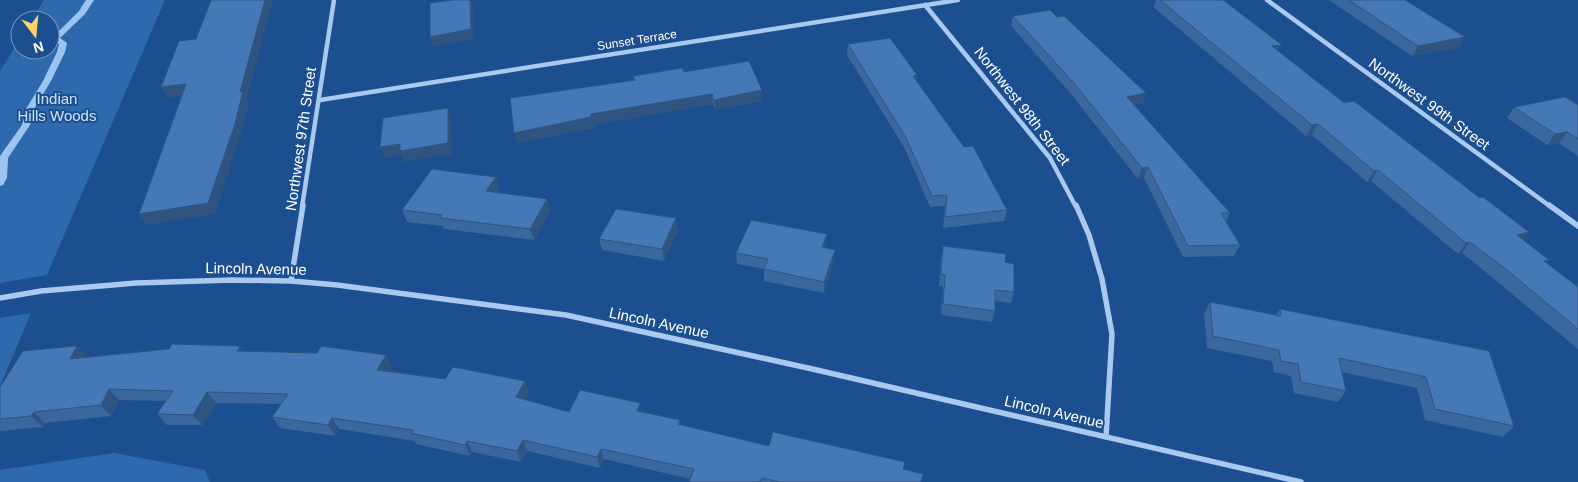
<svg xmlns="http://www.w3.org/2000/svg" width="1578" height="482" font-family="Arial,sans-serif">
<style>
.green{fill:#2e69ad}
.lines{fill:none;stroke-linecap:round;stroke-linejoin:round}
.stream{fill:#9cc4f0;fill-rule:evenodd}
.street-far1{stroke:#a9c9ee;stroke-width:4.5}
.street{stroke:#a9c9ee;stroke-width:5.5}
.wall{fill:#3a679d}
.shaded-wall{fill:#305480}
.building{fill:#4478b7;stroke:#305480}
.labels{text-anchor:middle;stroke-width:4;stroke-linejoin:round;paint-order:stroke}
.far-street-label{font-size:12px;fill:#fff;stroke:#1b4f8f}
.park-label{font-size:15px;fill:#cfe3fa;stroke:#1b4f8f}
.street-label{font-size:15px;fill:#fff;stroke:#1b4f8f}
</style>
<rect width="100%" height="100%" fill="#1b4f8f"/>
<path class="green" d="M44,0H165L47,275L0,283V71L20,39V50H50V20H31Z
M31,313L0,386V318Z
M114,453L205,470L210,482H0V470Z"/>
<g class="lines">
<path class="stream" d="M86,0H94L85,14L60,38L67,43L65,52L51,81L34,109L30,125L8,158L7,178L3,185L0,186V156L22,125L26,109L43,81L57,52L59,44L51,39L79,11Z"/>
<path class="street-far1" d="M1267,0L1551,207
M925,5L1050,158L1076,207
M320,100L958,0
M302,207L334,0"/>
<path class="street" d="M1076,205L1089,235L1102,279L1112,334L1106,437
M1549,205L1578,226
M291,281L303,205
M0,298L41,291L136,283L232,280L291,281L337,285L566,315L808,368L1301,482"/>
</g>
<path class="wall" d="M1156,0H1223L1279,52L1523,240L1546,263L1578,287V349L1498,282L1462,253L1458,254L1371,181L1367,182L1312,135L1306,136L1153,7Z
M1329,0H1405L1465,37L1459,48L1412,56Z
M1013,16L1057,17L1146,93L1142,104L1134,105L1230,213L1226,221L1240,245L1234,256L1183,257L1144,178L1138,179L1071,94L1011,26Z
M848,44L917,75L916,81L1007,210L1004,221L943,228L945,206L930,207L905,149L847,55Z
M684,72L763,101L715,110L713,104L593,125L594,128L517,143L634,81L633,76Z
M1578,105V156L1559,143L1547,145L1507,118L1514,107Z
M499,188L496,193L547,199L550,210L534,240L444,229L443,226L407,222L402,210Z
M678,230L664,261L602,250L599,239Z
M827,234L825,248L834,261L824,293L764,281V269L737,264L736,253Z
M943,246L1014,292L1011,303L995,301V311L992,322L941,315L943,286H939L941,257Z
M1210,302L1276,315L1280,309L1489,351L1514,426L1503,437L1425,420L1417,388L1341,372L1346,391L1338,402L1294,393L1291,376L1274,372L1272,361L1207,348L1204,313Z
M169,349L386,355L392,366L389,371L529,392L525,400L569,412H642L680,420V425L769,446L904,469L921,482H689L690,479L604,459L600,468L527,451L521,462L472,452L470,456L416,444L415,441L339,429L335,436L280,428L272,417L281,404L216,403L202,425H167L157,414L166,401L119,400L111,416L45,423L43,427L0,431V387L87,357Z"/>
<path class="shaded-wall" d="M265,0H273L247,98L249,102L241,135L215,214L147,225L139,214L240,92Z
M470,0L473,8L474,39L433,47L430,37Z
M1465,37L1459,48L1412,56L1418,46Z
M1282,45L1277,55L1272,46Z
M917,75L916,86L913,76Z
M186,84L192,94L167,98L161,87Z
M762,90L763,101L715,110L714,100Z
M1146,93L1142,104L1123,108L1127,97Z
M712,94L713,104L593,125L594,128L517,143L514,133L591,114Z
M448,108L451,119L452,154L404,162L401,155L385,158L380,147Z
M1318,124L1312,135L1306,136L1312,125Z
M1567,132L1559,143L1547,145L1555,134Z
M1148,167L1144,178L1138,179L1142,168Z
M1378,170L1371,181L1367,182L1374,171Z
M496,177L499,188L489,203L486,191Z
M547,199L550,210L534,240L530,229Z
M676,218L678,230L664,261L662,249Z
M1529,232L1520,244L1517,235Z
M827,234L826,246L822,258V247Z
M1470,242L1462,253L1458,254L1466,243Z
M835,250L834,261L824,293V282Z
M77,346L87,357L70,359Z
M240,346L247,357L237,351Z
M386,355L392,366L383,381L377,370Z
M525,381L529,392L520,408L516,397Z
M109,389L119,400L111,416L101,405Z
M207,392L216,403L202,425L193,415Z
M640,403L642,414L637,411Z
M34,412L45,423L43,427L31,416Z
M332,418L339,429L335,436L328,425Z
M523,440L527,451L521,462L517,451Z
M467,441L472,452L470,456L465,445Z
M601,449L604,459L600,468L597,457Z"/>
<path class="building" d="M211,0H265L240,92L243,91L235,124L208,203L139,214L186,84L161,87L179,41L196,39Z
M453,0H470L471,29L430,37V3Z
M1160,0H1223L1282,45L1272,46L1344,103L1354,101L1480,198L1483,197L1529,232L1517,235L1549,260L1544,261L1578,287V329L1507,270L1470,242L1466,243L1378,170L1374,171L1318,124L1312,125Z
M1349,0H1405L1465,37L1418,46Z
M1050,10L1057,17L1064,16L1146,93L1127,97L1230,213H1221L1240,245L1188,246L1148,167L1142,168L1074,83L1013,16Z
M890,38L917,75L913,76L964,147L973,146L1007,210L945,217L947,195L932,196L906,138L848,44Z
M749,61L762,90L714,100L712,94L591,114V117L514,133L510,98L635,80L633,76L682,68L684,72Z
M1565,97L1578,105V139L1567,132L1555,134L1514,107Z
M448,108V143L400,151V144L380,147L383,118Z
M432,169L496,177L486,191L547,199L530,229L440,218L442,215L402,210Z
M616,209L676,218L662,249L599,239Z
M751,220L827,234L822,247L835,250L824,282L764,269L768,259L736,253Z
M943,246L1006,254L1005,262L1014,264V292L995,290V311L943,304L945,275L941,274Z
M1210,302L1281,316L1280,309L1489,351L1514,426L1435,409L1426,377L1339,358L1346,391L1301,382L1298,364L1281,361L1279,350L1213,336Z
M172,344L240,346L237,351L317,353L321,346L386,355L377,370L445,379L453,367L525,381L516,397L569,412L580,390L640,403L637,411L680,420L678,424L769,446L773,432L905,462L903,469L923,474L921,482H779L762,478L760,482H689L694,469L601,449L597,457L523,440L517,451L467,441L465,445L411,433L413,430L332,418L328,425L272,417L288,394L207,392L193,415L157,414L173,391L109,389L101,405L34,412L31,416L0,419V387L23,351L77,346L70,359L169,349Z"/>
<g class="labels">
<g class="far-street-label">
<text transform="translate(637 40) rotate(-9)" y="4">Sunset Terrace</text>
</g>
<g class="park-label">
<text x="57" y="104">Indian<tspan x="57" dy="17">Hills Woods</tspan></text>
</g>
<g class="street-label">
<text transform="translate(1429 104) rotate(36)" y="5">Northwest 99th Street</text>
<text transform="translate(1022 106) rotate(52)" y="5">Northwest 98th Street</text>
<text transform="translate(301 139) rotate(-82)" y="5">Northwest 97th Street</text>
<text transform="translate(256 269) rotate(1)" y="5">Lincoln Avenue</text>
<text transform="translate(659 323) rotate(12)" y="5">Lincoln Avenue</text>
<text transform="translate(1054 412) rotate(13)" y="5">Lincoln Avenue</text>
</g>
</g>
<g transform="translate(35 35) rotate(164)"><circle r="24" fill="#1b4f8f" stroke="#7695bc"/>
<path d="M0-4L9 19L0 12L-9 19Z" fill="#ffd166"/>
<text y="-8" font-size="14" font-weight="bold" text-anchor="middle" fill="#ffffff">N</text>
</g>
</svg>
